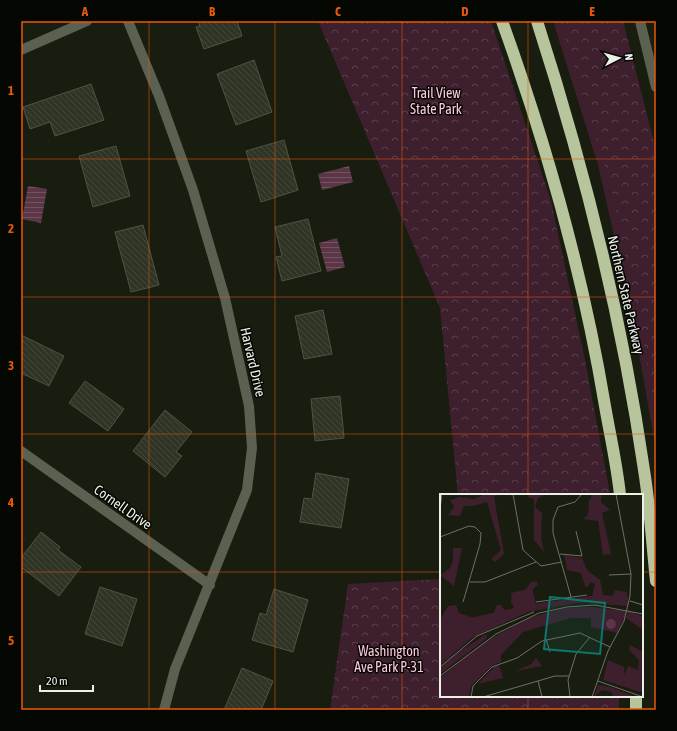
<svg xmlns="http://www.w3.org/2000/svg" width="677" height="731" font-family="'Asap Condensed',sans-serif">
<style>
.grass{fill:#3e1f2e}
.park{fill:url(#park-crowns)}
.water{fill:url(#water-rules)}
.building{fill:url(#building-back-hatch);stroke:#4e5444}
.lines{fill:none;stroke-linecap:round;stroke-linejoin:round}
.minor{stroke:#5b6151;stroke-width:10}
.motorway{stroke:#b7c49c;stroke-width:12}
.grid{fill:none;stroke:#e8590c;stroke-width:1;stroke-opacity:0.55}
.labels{text-anchor:middle;stroke-width:3;stroke-linejoin:round;paint-order:stroke}
.park-label{font-size:14px;fill:#ffc7df;stroke:#050703}
.street-label{font-size:14px;fill:#edf0e7;stroke:#050703}
.inset-road{fill:none;stroke:#6e7165;stroke-width:1}
.view{fill:#0f766e;fill-opacity:0.15;stroke:#0f766e;stroke-width:2}
.inset-edge{fill:none;stroke:#edf0e7;stroke-width:2}
.neatline{fill:none;stroke:#e8590c;stroke-width:1.5}
.grid-label{font-size:13px;text-anchor:middle;font-weight:bold;fill:#e8590c}
</style>
<defs>
<pattern id="park-crowns" width="20" height="18" patternUnits="userSpaceOnUse"><rect width="20" height="18" fill="#3e1f2e"/><path d="M2 6a3 3 0 1 1 6 0M12 15a3 3 0 1 1 6 0" fill="none" stroke="#5a404c"/></pattern>
<pattern id="water-rules" width="6" height="5" patternUnits="userSpaceOnUse"><rect width="6" height="5" fill="#5a3647"/><path d="M0 2.5h6" fill="none" stroke="#725362"/></pattern>
<pattern id="building-back-hatch" width="6" height="6" patternUnits="userSpaceOnUse"><rect width="6" height="6" fill="#2f3425"/><path d="M-1 5l2 2M0 0l6 6M5-1l2 2" fill="none" stroke="#43483a"/></pattern>
</defs>
<rect width="100%" height="100%" fill="#191d0f"/>
<path class="grass" d="M553,21H570L642,298L656,387V450L633,320L598,165Z"/>
<path class="park" d="M318,21H491L551,201L585,360L610,494L458,495L440,308Z
M560,21H623L656,150V415L642,333L611,186Z
M441,579V696H619V710H330L348,584Z"/>
<path class="water" d="M349,166L353,182L322,190L318,174Z
M28,186L47,189L41,223L22,219Z
M337,238L345,267L327,272L319,243Z"/>
<path class="building" d="M198,21H237L242,36L204,49L196,27L200,26Z
M254,60L272,112L236,125L217,74Z
M91,84L104,120L55,136L50,122L30,129L23,107Z
M284,140L298,190L261,202L246,151Z
M116,146L130,196L93,207L79,156Z
M308,219L321,271L282,281L276,257L282,256L275,227Z
M143,225L159,285L131,292L115,232Z
M323,310L332,354L304,359L295,316Z
M21,335L64,356L49,386L21,373Z
M85,381L124,409L108,431L69,403Z
M340,396L344,438L315,441L311,399Z
M165,410L192,432L176,452L182,456L165,477L133,451Z
M316,473L349,479L341,528L300,522L304,498L312,499Z
M41,532L60,547L58,550L81,567L59,596L21,567V558Z
M100,587L137,599L122,646L85,634Z
M274,589L308,600L293,652L252,640L260,613L266,615Z
M242,668L273,681L261,710H224Z"/>
<g class="lines">
<path class="minor" d="M128,21L159,96L193,190L225,298L249,406L252,448L247,490L175,669L164,710
M640,21L656,87
M21,50L87,21
M21,451L210,585"/>
<path class="motorway" d="M502,21C547,146 583,274 605,406C610,435 617,465 620,495
M537,21C584,167 622,318 644,470C650,507 652,544 656,581
M636,696V710"/>
</g>
<path class="grid" d="M149,21V710M275,21V710M402,21V710M528,21V495M21,159H656M21,297H656M21,434H656M21,572H441M642,572H656M528,696V710"/>
<g class="labels">
<g class="park-label">
<text x="436" y="98">Trail View<tspan x="436" dy="16">State Park</tspan></text>
<text x="389" y="656">Washington<tspan x="389" dy="16">Ave Park P-31</tspan></text>
</g>
<g class="street-label">
<text transform="translate(626 295) rotate(77)" y="5">Northern State Parkway</text>
<text transform="translate(253 362) rotate(77)" y="5">Harvard Drive</text>
<text transform="translate(123 507) rotate(35)" y="5">Cornell Drive</text>
</g>
</g>
<g transform="translate(440 494)">
<rect width="203" height="203" fill="#191d0f"/>
<path d="M128,63L141,66L142,74L130,72ZM152,107L178,110L187,112L144,108L88,118L32,144L0,171V167L9,158L43,133L84,116ZM47,140V144L0,180V174L12,162Z" fill="#3e1f2e"/>
<path d="M45,0H57L54,3L64,60L55,68L51,65L61,56L47,8L34,12H24L20,22L8,21L14,13L10,6L20,3L34,5ZM88,0H106L98,4L95,13L102,19L101,42L104,58L94,46V5L88,3ZM153,0H162L161,8L170,16L162,19L171,60L163,61L158,27L143,25L148,21L149,7ZM13,54H22L14,92L0,81L10,74L13,66ZM124,61L142,64L147,76L160,86L163,101L173,102L175,96L187,98L188,107L178,110L132,108L89,115L46,131L0,167V126L8,112L16,111L14,105L19,119L34,124L53,120L57,111H61L65,117L75,114L71,108L72,100L85,96L91,88L97,87L98,91L92,96L95,110L152,102L155,90L150,88L148,93L145,92L141,79L127,76ZM128,63L140,66L142,73L130,72ZM188,117L203,122V136L186,124ZM44,141L46,142L6,171L0,179V175ZM190,151L203,158V196L200,198L163,186L168,166L184,173L185,186L198,179L199,166L189,156ZM96,164L102,172L76,177L91,170ZM59,171L63,184L38,190L54,173ZM158,191L171,193L195,203H173L171,198L162,196L154,203Z" fill="#3e1f2e" fill-rule="evenodd"/>
<path d="M188,172L203,178L197,194L182,188Z" fill="#3e1f2e"/>
<path d="M92,94L96,110L152,102L189,107L187,112L144,108L86,116L45,132L0,169V131L74,114L71,99ZM150,113L187,117L177,139L151,133V124H131L83,138L61,161V168L53,171L31,192L29,203H0V184L43,149L89,124L124,114Z" fill="#3e1f2e"/>
<path d="M166 130a5 5 0 1 1 10 0a5 5 0 1 1-10 0Z" fill="#5a3647"/>
<path class="inset-road" d="M73,0L83,56L101,72L122,68M0,15L2,0M0,43L29,32L35,33L41,39L40,50L23,108M120,60L142,62L136,37M169,81L191,80M30,88H45L96,68M131,103L113,39V26L118,13L135,8L142,0M190,107L203,111M96,108L147,101M106,145L110,158M0,173L37,142L94,118M0,182L56,140L99,119L127,113L155,111L203,120M98,187L102,203M158,187L203,203M31,203L33,192L52,173L77,164L102,147L140,139L170,153M43,203L115,182H129M130,203L128,186L136,160L150,143M152,203L168,157L184,127L190,102L191,80L176,0"/>
<path class="view" d="M110,103L165,109L160,160L104,155Z"/>
<rect width="203" height="203" class="inset-edge"/>
</g>
<rect width="677" height="731" fill="none" stroke="#050703" stroke-width="44"/>
<g transform="translate(619 58) rotate(84)" stroke="#050703" stroke-width="3" paint-order="stroke">
<path d="M0-3L7 15L0 10L-7 15Z" fill="#edf0e7"/>
<text y="-6" font-size="11" font-weight="bold" text-anchor="middle" fill="#edf0e7">N</text>
</g>
<path d="M40 685v6h53v-6" fill="none" stroke="#edf0e7" stroke-width="2"/>
<text x="46" y="685" font-size="12" fill="#edf0e7" stroke="#050703" stroke-width="3" paint-order="stroke">20 m</text>
<rect x="22" y="22" width="633" height="687" class="neatline"/>
<g class="grid-label">
<text x="85" y="16">A</text>
<text x="212" y="16">B</text>
<text x="338" y="16">C</text>
<text x="465" y="16">D</text>
<text x="592" y="16">E</text>
<text x="11" y="95">1</text>
<text x="11" y="233">2</text>
<text x="11" y="370">3</text>
<text x="11" y="507">4</text>
<text x="11" y="645">5</text>
</g>
</svg>
